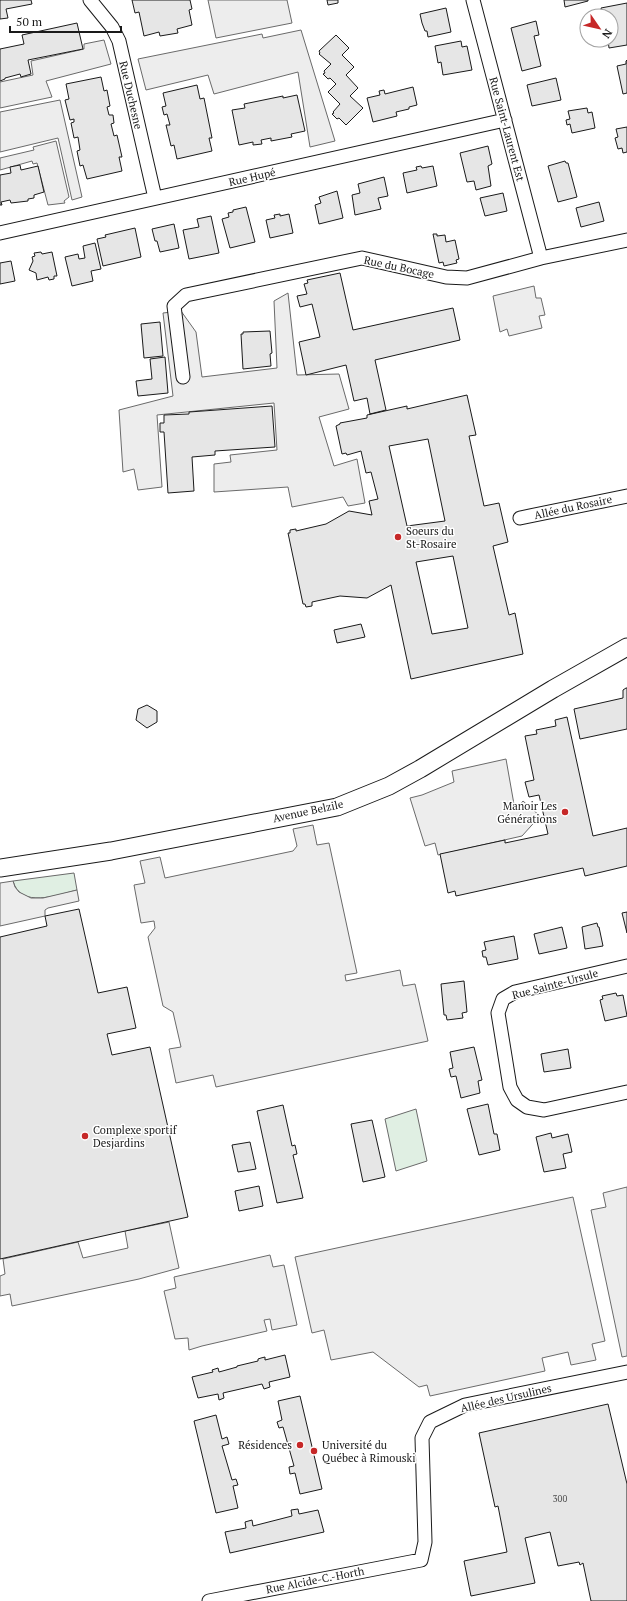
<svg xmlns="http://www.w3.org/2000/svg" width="627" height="1601" font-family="'PT Serif',serif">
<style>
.green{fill:#e0efe3;stroke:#6a6a6a}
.parking{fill:#ededed;stroke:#6a6a6a}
.building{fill:#e6e6e6;stroke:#1a1a1a;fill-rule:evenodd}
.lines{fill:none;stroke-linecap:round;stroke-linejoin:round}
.minor-casing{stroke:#1a1a1a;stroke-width:15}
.tertiary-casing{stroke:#1a1a1a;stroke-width:19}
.minor{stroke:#fff;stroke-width:13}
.tertiary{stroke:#fff;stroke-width:17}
.poi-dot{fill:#c62828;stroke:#fff;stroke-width:1.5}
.labels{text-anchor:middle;stroke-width:3;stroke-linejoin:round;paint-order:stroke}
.number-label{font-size:9px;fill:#4d4d4d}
.street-label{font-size:11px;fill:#1a1a1a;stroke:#fff}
.poi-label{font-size:11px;fill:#1a1a1a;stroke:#fff;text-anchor:start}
</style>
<rect width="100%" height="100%" fill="#fff"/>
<path class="green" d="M74,873L77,890C57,895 21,909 13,881Z
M416,1109L427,1161L396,1171L385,1119Z"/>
<path class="parking" d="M208,0H287L292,23L216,38Z
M301,30L335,141L310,147L298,72L214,94L208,75L146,90L138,59L262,34L263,38Z
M104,40L111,64L46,81L52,97L0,108V82L33,75L31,61L84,49V44Z
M60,100L82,197L72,200L58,138L0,152V112Z
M56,141L69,197L64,201L65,203L48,205L37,163L33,164L32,161L0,170V158L34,150L33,147Z
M534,286L536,298H541L545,315L539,316L542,328L509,336L507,329L500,332L493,296Z
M288,293L297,375L339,374L349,409L319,417L334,466L357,459L365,503L348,506L343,497L292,507L288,487L214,492V464L231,462L230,455L277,450L274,403L157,415L162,487L138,490L134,469L123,472L119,410L173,396L163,313L181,311L196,332L202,377L277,368L274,301Z
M506,759L515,810L523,801L540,816L522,836L438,855L435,843L425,846L410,798L422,795L454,782L452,771Z
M313,825L317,845L329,843L357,973L345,975L346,981L400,970L403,986L415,984L428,1041L216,1087L213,1075L176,1083L169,1049L181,1047L173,1012L163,1006L148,937L155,928L154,921L141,923L134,885L145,883L140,861L160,857L165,878L293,851L297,846L293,829Z
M13,881L15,887L19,892L31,898H43L77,890L79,901L48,908L45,910V916L0,926V883Z
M627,1187V1356L622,1357L591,1210L606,1207L603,1193Z
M573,1197L605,1341L592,1344L596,1360L571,1365L568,1352L542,1358L545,1371L430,1396L427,1385L419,1387L373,1352L331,1360L324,1330L312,1333L295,1257Z
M169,1222L179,1268L139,1279L12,1306L10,1294L0,1296V1276L5,1274L3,1259L78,1242L83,1258L128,1248L125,1231Z
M270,1255L273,1267L284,1265L297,1325L272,1330L270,1319L264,1320L267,1331L202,1346L189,1350L188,1338L175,1339L164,1291L176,1288L174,1277Z"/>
<path class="building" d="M0,0H31L32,4L6,9L8,18L0,19Z
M132,0H190L192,9L189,10L192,25L177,29L178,33L160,36L159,32L144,36L139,12L135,13Z
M327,0H338V3L328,5Z
M564,0H588V1L565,7Z
M627,3V45L609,48L608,40H611V16H602L601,8Z
M446,8L451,32L428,37L427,31H425L422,23L420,14Z
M536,21L539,35L534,36L541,66L522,71L511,28Z
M77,23L83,49L28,60L31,74L21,77L20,74L5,78V79L0,81V49L24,44L22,35Z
M336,35L349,48L342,55L354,67L346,75L358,88L350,96L363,108L346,125L339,118L337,119L332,114L334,113L333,112L340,104L328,92L336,84L330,78L328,79L323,74L325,73L324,71L331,64L319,54L320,53L319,51Z
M461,41L462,47L467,46L472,70L443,75L441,62L438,63L435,46Z
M627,60V93L623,94L617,66L626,64V61Z
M101,77L104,91L107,90L110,106L107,107L109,115H113L114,123L111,124L114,136L117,135L122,157H119L122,171L87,179L83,165L80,166L77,151L80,150L78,137L74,138L71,123L74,122V119L70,120L65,100L69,99L66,84Z
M556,78L561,100L532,106L527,85Z
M197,85L200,99L204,98L212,138H209L212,151L177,159L174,145L171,146L166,125H170L167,114L164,115L162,107L166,106L163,93Z
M413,87L417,105L409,107V109L396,112L397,116L373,122L367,98L380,95L379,91L384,90L385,94Z
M297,95L305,131L291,134L292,137L271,141V138L261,140L262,144L253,145V142L239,145L232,110L245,108L244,104L283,96V98Z
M587,108L588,113L592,112L595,128L572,133L570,124L567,125L566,120L570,119L568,111Z
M627,127V152L623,153L622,148L618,149L615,138L618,137L616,129Z
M488,146L492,164L488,166L491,186L476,190L474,181L467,182L460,153Z
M565,161L566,163H568L577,197L558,202L548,166Z
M20,165L21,170L38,166L44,192L34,195V198L28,199V201L11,203L10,200L1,202L2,205H0V175L11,173L10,167Z
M421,166L422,168L433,166L437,186L407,193L403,173L417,170L416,167Z
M384,177L388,196L378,198L381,209L355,215L352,195L360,193L358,184Z
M337,191L343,218L319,224L315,205L321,203L319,197Z
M503,193L507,211L485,216L480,198Z
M599,202L604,221L581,227L576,208Z
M246,207L255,242L230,248L222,219L229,217L228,213L233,212V210Z
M280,214V216L289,214L293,233L270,238L266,220L275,218L274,215Z
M211,216L219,253L189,259L183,230L199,227L197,219Z
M174,224L179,248L160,252L157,241H155L152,229Z
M135,228L141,257L103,266L97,239L106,237L105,235Z
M433,234H437V236L445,235L446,242L455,240L459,259L456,260L457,263L444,266L443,262L439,263Z
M95,243L101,269L91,271L93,281L72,286L65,257L78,254L79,259L85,258L83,246Z
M41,252L42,254L52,252L57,276H54V279L49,280L48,277L37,280L36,273L29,270L33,261L32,257L35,256L34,253Z
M11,261L15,281L0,284V263Z
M340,273L353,330L453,308L460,340L375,360L386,410L370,414L367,398L354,401L346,365L306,375L299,342L320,337L312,304L300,307L297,296L307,294L304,284L308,283L307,280Z
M160,322L163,356L144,358L141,324Z
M270,331L272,353L270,354L271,366L243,369L241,334H243V332Z
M165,357L168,393L138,396L136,381L152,379L150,359Z
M467,395L476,435L469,436L484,506L499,503L508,542L493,546L509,615L515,613L523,654L411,679L391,585L367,598L340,596L312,602V606L306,607L305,604H303L288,533H290V530L296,529V531L326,524L349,511L372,515L369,501L378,499L371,472L366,473L361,451L347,455L346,453L342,454L336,426L340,424V423L367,418V415L407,406V409ZM428,439L445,521L407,526L389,446ZM453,556L468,628L432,634L416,562Z
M272,406L275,447L215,451V455L192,457L194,491L168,493L164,432H160V423H164V415L189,414V412Z
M361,624L365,637L337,643L334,630Z
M626,688H627V729L580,739L574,709L623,698V690Z
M147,705L157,711V722L147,728L136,720L138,709Z
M567,717L593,836L627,828V866L585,876L583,868L456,896L455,891L448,893L440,854L505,840V843L548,834L539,795L529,797L525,782L534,780L525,736L537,734L536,730L556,726L555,720Z
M79,909L98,993L127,987L136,1028L107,1034L112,1055L150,1047L188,1217L0,1259V937L47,926L45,916Z
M627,912V933L622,913Z
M597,923L598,927H599L603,946L585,949L582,927Z
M562,927L567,948L539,954L534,934Z
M514,936L518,959L488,965L486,957H483L482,951L486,950L484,942Z
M464,981L467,1012L462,1013L463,1018L447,1020L446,1015H444L441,984Z
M616,993L617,996L623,995L627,1016L605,1021L600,1000L603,999L602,996Z
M474,1047L482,1080L478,1081L480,1093L461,1098L456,1076L451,1077L449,1069L453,1068L450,1052Z
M568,1049L571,1068L544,1072L541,1054Z
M488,1104L494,1134H497L500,1150L479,1155L467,1109Z
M283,1105L292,1146L295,1145L297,1154L293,1155L303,1198L277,1203L257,1111Z
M372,1120L385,1177L363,1182L351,1124Z
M551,1133L552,1138L568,1134L572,1152L563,1154L566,1168L544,1172L536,1137Z
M250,1142L256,1169L238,1172L232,1145Z
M259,1186L263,1206L239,1211L235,1191Z
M285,1355L290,1377L269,1382L270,1387L264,1389L262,1384L223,1393L224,1398L219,1400L218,1394L198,1398L192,1377L213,1372L212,1370L218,1368L219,1372L237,1367V1366L258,1361V1359L261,1358L265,1357V1360Z
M300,1396L322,1489L300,1494L295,1473L290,1474L289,1467L294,1466L283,1427L279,1428L277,1422L282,1420L278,1401Z
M608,1404L627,1484V1601H591L583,1563L580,1565L579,1562L558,1566L550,1532L525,1538L535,1583L471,1596L464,1561L507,1552L498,1506L495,1507L479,1433Z
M216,1415L222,1439L227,1437L229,1444L222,1446L232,1480L236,1479L238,1485L233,1486L238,1508L216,1513L194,1421Z
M298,1509L299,1514L318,1510L324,1532L230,1553L225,1532L246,1528L245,1522L252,1520L253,1526L292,1516L291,1510Z"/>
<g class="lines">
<g class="minor-casing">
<path id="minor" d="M90,0L112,27L119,41L155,198
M473,0L541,258
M0,233L505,120
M183,377L174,306L186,295L362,258L446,277L467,278L541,258L627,240
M520,518L627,496
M627,966L515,992L503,999L498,1013L510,1087L517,1100L527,1107L544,1110L627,1092
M209,1601L421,1560L425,1542L422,1438L430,1422L465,1405L627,1372"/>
</g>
<g class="tertiary-casing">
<path id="tertiary" d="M0,868L111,851L337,807L389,786L420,769L553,689L627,647"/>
</g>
<use href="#minor" class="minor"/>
<use href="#tertiary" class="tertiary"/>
</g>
<g class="poi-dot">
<circle cx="398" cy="537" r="4"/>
<circle cx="565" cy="812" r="4"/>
<circle cx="85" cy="1136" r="4"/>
<circle cx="300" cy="1445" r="4"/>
<circle cx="314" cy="1451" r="4"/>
</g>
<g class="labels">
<g class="number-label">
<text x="560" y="1502">300</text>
</g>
<g class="street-label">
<text transform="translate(131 95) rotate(77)" y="4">Rue Duchesne</text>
<text transform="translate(507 129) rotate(75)" y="4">Rue Saint-Laurent Est</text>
<text transform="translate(252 177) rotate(-13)" y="4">Rue Hupé</text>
<text transform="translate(399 267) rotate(12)" y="4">Rue du Bocage</text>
<text transform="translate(573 507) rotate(-12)" y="4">Allée du Rosaire</text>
<text transform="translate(308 811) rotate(-12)" y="4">Avenue Belzile</text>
<text transform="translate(555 984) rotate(-15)" y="4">Rue Sainte-Ursule</text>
<text transform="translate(506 1398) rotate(-13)" y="4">Allée des Ursulines</text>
<text transform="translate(315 1580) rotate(-11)" y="4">Rue Alcide-C.-Horth</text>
</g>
<g class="poi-label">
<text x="406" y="535">Soeurs du<tspan x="406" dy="13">St-Rosaire</tspan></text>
<text x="557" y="810" text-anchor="end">Manoir Les<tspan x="557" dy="13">Générations</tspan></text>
<text x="93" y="1134">Complexe sportif<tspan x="93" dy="13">Desjardins</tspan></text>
<text x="292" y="1449" text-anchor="end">Résidences</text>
<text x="322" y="1449">Université du<tspan x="322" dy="13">Québec à Rimouski</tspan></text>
</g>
</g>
<g transform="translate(599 28) rotate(124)"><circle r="19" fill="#ffffff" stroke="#a3a3a3"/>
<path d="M0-3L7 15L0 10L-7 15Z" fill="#c62828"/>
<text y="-6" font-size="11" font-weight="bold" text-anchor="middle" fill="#1a1a1a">N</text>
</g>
<path d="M10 26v6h111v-6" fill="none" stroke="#1a1a1a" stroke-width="2"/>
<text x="16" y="26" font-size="12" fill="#1a1a1a" stroke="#ffffff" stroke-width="3" paint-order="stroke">50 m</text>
</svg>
